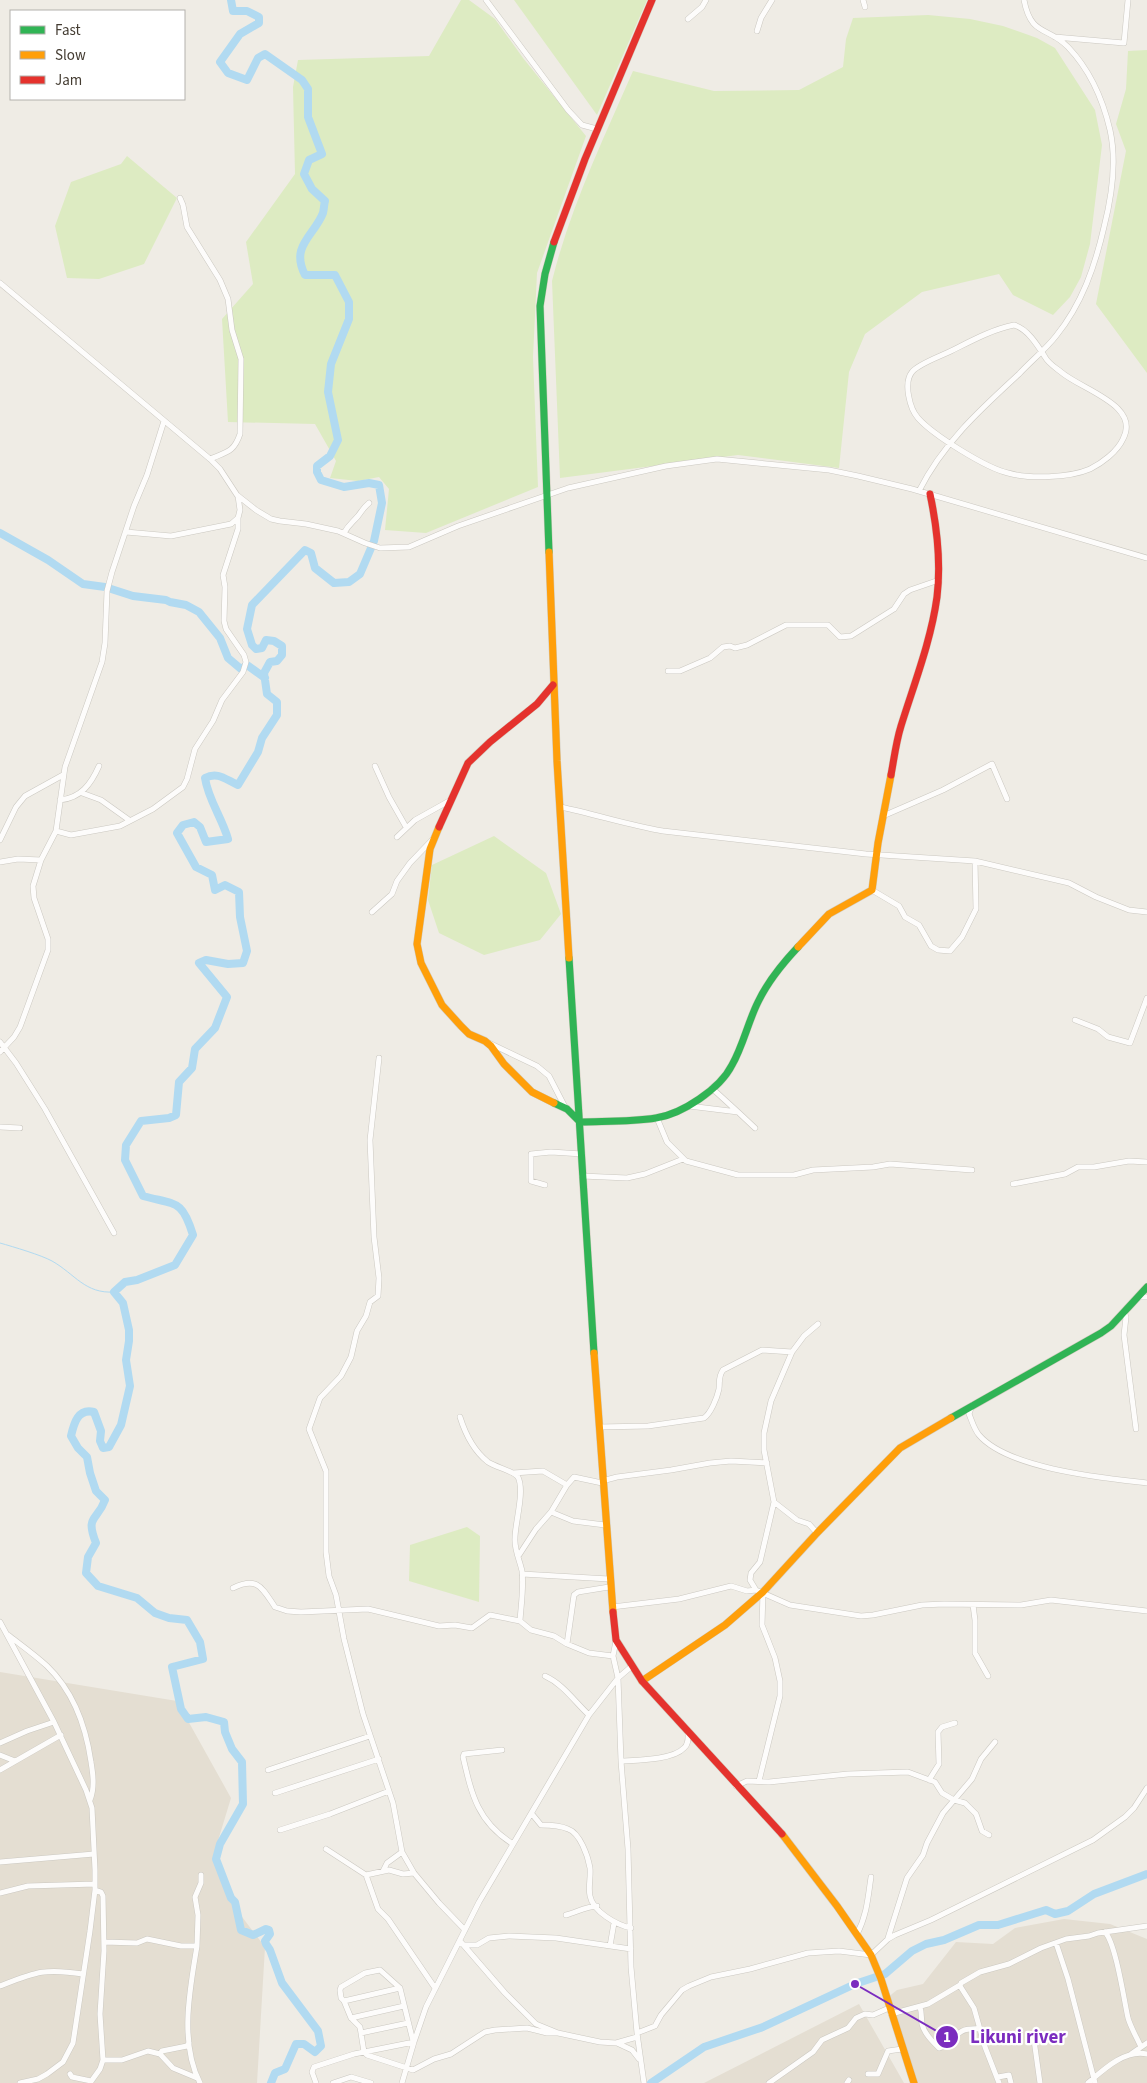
<svg xmlns="http://www.w3.org/2000/svg" width="1147" height="2083" font-family="'Source Sans 3',sans-serif">
<style>
.residential{fill:#e4ded2}
.green{fill:#ddebc2}
.lines{fill:none;stroke-linecap:round;stroke-linejoin:round}
.stream{stroke:#b1daf1;stroke-width:1}
.river{stroke:#b1daf1;stroke-width:8}
.street-casing{stroke:#cbc8c1;stroke-width:6}
.fast-casing{stroke:#d0cabd;stroke-width:8}
.slow-casing{stroke:#d0cabd;stroke-width:8}
.jam-casing{stroke:#d0cabd;stroke-width:8}
.street{stroke:#fdfcfb;stroke-width:5}
.fast{stroke:#30b455;stroke-width:7}
.slow{stroke:#ff9f0a;stroke-width:7}
.jam{stroke:#e5322d;stroke-width:7}
.leader{fill:none;stroke:#7b2cbf;stroke-width:2}
.callout-dot{fill:#7b2cbf;stroke:#fff;stroke-width:2}
.mark-label{font-size:15px;text-anchor:middle;font-weight:bold;fill:#fff}
.callout-label{font-size:19px;text-anchor:middle;font-weight:bold;fill:#7b2cbf;stroke:#fff;stroke-width:4.5;stroke-linejoin:round;paint-order:stroke}
</style>
<rect width="100%" height="100%" fill="#efece5"/>
<path class="residential" d="M0,1672L177,1701L231,1798L213,1857L230,1901L265,1947L257,2083H0Z
M1064,1919L1110,1924L1147,1939V2083H916L887,1998L897,1990L923,1984L956,1942L993,1944L1015,1928Z
M859,2004L904,2083H704Z"/>
<path class="green" d="M461,0H469L495,19L523,58L586,136L537,273L533,357L538,487L426,533L385,530L389,489L379,477L358,481L330,478L336,461L315,424L228,422L222,319L253,284L246,242L295,174L293,87L298,60L429,56Z
M514,0H647L597,115Z
M928,15L970,19L1003,26L1037,38L1055,48L1095,110L1102,145L1090,244L1081,277L1070,297L1053,315L1013,295L999,274L922,292L865,334L849,372L839,468L738,455L560,478L552,281C570,208 603,140 633,71L714,91L799,90L843,67L846,39L853,18Z
M1147,50V373L1096,304L1126,151L1116,124L1126,89L1128,51Z
M127,156L177,198L144,264L99,279L67,278L55,226L71,182L121,164Z
M494,836L546,873L561,914L540,940L484,955L439,933L428,900L432,865Z
M467,1527L480,1536L479,1602L409,1581L410,1545Z"/>
<g class="lines">
<path class="stream" d="M0,1243C14,1247 41,1255 52,1261C75,1274 85,1294 114,1292"/>
<path class="river" d="M231,0L233,11H247L259,17V23L240,34L220,62L228,73L247,80L258,58L265,54L302,80L308,89V117L322,154L309,160L304,174L312,189L325,201C324,204 324,209 323,213C314,236 290,246 305,275H335L349,302V319L331,364L328,392L338,440L330,456L317,466V472L321,480L344,487L369,483L379,485L382,503L374,541L360,574L349,582L334,583L315,568L311,553L305,550L252,605L247,629L252,645L256,649L262,648L266,640L274,641L282,646V655L277,661L270,662L264,673L267,694L277,702V715L262,738L258,752L238,785C226,780 218,771 205,778C208,799 222,818 228,839L206,842L200,827L194,822L183,825L177,833L196,867L212,875L215,890L225,885L239,892L240,917L247,951L243,963L228,964L206,960L199,963L227,997L215,1028L195,1049L192,1068L179,1082L176,1115L169,1118L141,1121L126,1145L125,1160L143,1196C176,1205 182,1199 193,1235L175,1265L137,1280L125,1282L114,1292L123,1303L129,1330V1341L126,1360L130,1386L121,1425L109,1447L103,1448L100,1441L101,1431L94,1412C78,1408 74,1423 71,1436L78,1448L87,1457L90,1473L96,1491L105,1500C97,1522 85,1515 96,1543L88,1557L86,1573L98,1586L137,1598L155,1613L169,1618L187,1620L200,1642L203,1659L172,1667L181,1709L188,1719L206,1717L224,1722L225,1732L232,1749L242,1762L243,1804L220,1844L216,1859L231,1898L235,1902L241,1930L253,1935L266,1929L269,1930L270,1934L265,1941L266,1944L270,1950L282,1983L318,2031L321,2046L315,2052L304,2044H296L285,2069L275,2073L271,2083
M0,533L48,560L83,584L105,587L133,596L166,600L170,602L186,605L199,612L220,638L228,658L241,669L247,665L265,678
M651,2083L704,2047L763,2027L855,1984L885,1974L912,1951L926,1944L944,1940L979,1925H998L1046,1910L1055,1914L1068,1911L1094,1894L1147,1874"/>
<g class="street-casing">
<path id="street" d="M486,0L568,110L582,125L597,129
M863,0L865,7
M688,19L702,7L706,0
M757,31L761,18L772,0
M1055,37L1124,43L1128,0
M180,198L183,205L187,227L220,280L228,299L232,330L241,359L240,434C234,452 227,452 210,459
M0,283L210,459L220,469L237,495L256,510L271,519L280,521L306,524L338,531L365,543L380,548L409,547L458,526L568,488L666,466L717,459L829,470L858,476L912,489L1147,558
M1014,325C1028,329 1038,346 1045,357C1048,363 1056,368 1061,372C1082,390 1141,405 1123,439C1117,452 1102,463 1090,469C1069,478 1029,479 1008,473C986,468 933,435 918,418C910,409 903,383 912,372C918,364 941,356 951,351C971,341 993,329 1014,325Z
M919,491C943,443 981,409 1019,374C1031,361 1045,350 1056,336C1082,304 1095,266 1104,227C1112,196 1117,162 1110,130C1103,100 1089,69 1068,47C1048,26 1031,37 1024,0
M126,532L171,536L231,524L238,518L240,510L238,496
M344,533C349,524 352,523 358,516C362,511 363,508 369,503
M668,671H680L710,658L723,647L730,646L735,648L747,645L786,625H828L840,637L851,636L894,609L904,594L910,590L939,580
M375,766L389,797L406,827
M82,793L101,800L129,820
M60,800C81,798 91,784 99,766
M560,807C595,814 628,825 663,831L866,854L975,861L1069,883L1096,897L1129,910L1147,912
M883,816L943,790L992,764L1007,799
M56,831L71,835L120,826L153,809L183,787L187,779L195,749L213,721L222,700L243,672L246,662L244,655L226,629L224,621L225,587L223,575L238,529V518
M397,837L415,820L449,801
M0,840L16,807L25,796L63,775
M0,862L18,859L41,860
M872,890L899,906L905,917L919,925L931,946L938,950L950,951L962,937L976,909L975,861
M372,912L392,894L397,881L410,863L433,839
M1075,1020L1098,1029L1108,1037L1130,1043L1147,998
M0,1042L16,1063L45,1109L114,1233
M489,1043L537,1066L549,1076L565,1107
M0,1052L14,1037L20,1027L48,950V939L34,898L33,886L41,860L56,831L65,767L102,662L105,643L107,591L112,572L134,506L147,475L164,421
M379,1058L370,1140L374,1237L379,1278L378,1296L370,1302L366,1316L357,1331L351,1357L341,1376L320,1398L309,1429L326,1471V1552L329,1576L336,1595L344,1639L363,1714L393,1803L402,1852L414,1873L439,1903L465,1930
M713,1087L715,1091L738,1112
M689,1106L738,1112L755,1128
M657,1118L667,1142L686,1161L738,1175H794L813,1170L873,1167L890,1164L972,1170
M0,1127L20,1128
M582,1176L627,1178L645,1174L683,1159
M1013,1184L1065,1174L1078,1167H1094L1129,1161L1147,1162
M545,1185L531,1181V1154L551,1152L582,1154
M1138,1297H1147
M1124,1312L1126,1317L1124,1335L1136,1429
M792,1352L771,1401L764,1433V1450L774,1502L797,1520L809,1524L817,1533
M972,1405L969,1414C972,1421 974,1429 979,1435C1008,1469 1104,1478 1147,1483
M599,1427L648,1426L704,1418C711,1413 717,1398 719,1389C720,1381 718,1377 723,1370L762,1350L792,1352L804,1336L818,1324
M513,1473L543,1471L567,1485
M602,1481L617,1477L671,1470L710,1463L731,1461L767,1463
M774,1502L760,1562L751,1573L750,1580L756,1590L790,1605L861,1616L873,1615L922,1605L944,1604L1021,1605L1051,1600L1147,1611
M551,1512L567,1485L574,1477L602,1483
M519,1555L536,1529L551,1512L573,1521L605,1525
M522,1574L609,1579
M233,1588C258,1576 262,1588 275,1607L287,1611L301,1612L368,1609L439,1626L455,1625L472,1628L490,1615L520,1621C521,1605 524,1587 522,1571C520,1561 514,1549 515,1538C515,1523 525,1491 518,1477C514,1471 495,1467 488,1462C474,1451 465,1433 460,1417
M973,1605L975,1620V1653L988,1676
M612,1607L679,1599L731,1586L747,1591L756,1590
M520,1621L531,1630L554,1636L567,1644L589,1653L613,1656
M0,1622L54,1722L86,1790L92,1808L95,1870V1890L90,1931L73,2043L63,2062L47,2074L38,2079L20,2083
M8,1635C21,1645 35,1655 47,1666C73,1691 86,1727 91,1762C93,1774 95,1788 90,1800
M616,1641L613,1656L618,1678L621,1761L628,1849L631,1967L637,2033L644,2083
M567,1644L574,1595L578,1592L609,1587
M545,1676C563,1684 574,1701 589,1715
M0,1743L27,1731L54,1722
M502,1750L464,1754L463,1757C472,1796 478,1822 513,1844
M0,1755L15,1761
M621,1761C637,1760 673,1760 684,1748C689,1744 688,1738 688,1733
M0,1770L61,1735
M268,1770L370,1736
M929,1780L939,1764L938,1732L942,1727L955,1723
M759,1781L780,1696V1681L775,1658L762,1625L763,1592
M736,1786L747,1781L769,1782L848,1774L908,1772L935,1782L942,1793L954,1800L965,1803L976,1814L982,1831L989,1835
M275,1793L379,1759
M532,1814L541,1825C549,1825 559,1825 568,1829C580,1833 588,1856 590,1868C591,1877 588,1887 590,1896C593,1912 617,1925 631,1928
M280,1830L330,1814L389,1791
M326,1849L366,1875L389,1870L403,1874L414,1873
M0,1862L94,1854
M383,1871L387,1863L402,1852
M366,1875L378,1909L388,1919L435,1988
M0,1893L28,1886L95,1884
M566,1915C577,1912 585,1907 597,1906
M1105,1932C1116,1944 1124,2000 1128,2018C1131,2028 1137,2038 1141,2047
M857,1934C867,1915 868,1897 871,1877
M888,1938L907,1878L923,1855L927,1843L943,1813L972,1779L981,1759L995,1742
M460,1941L505,1993L536,2024L558,2033L600,2042L616,2043L637,2037
M104,1942L137,1943L147,1939L181,1946H197C190,1989 179,2042 200,2083
M1056,1943L1068,1979L1095,2083
M464,1945H477L489,1938L509,1936L556,1938L631,1949
M197,1946L198,1915L195,1897L201,1883V1875
M610,1946L614,1923
M0,1986C36,1972 44,1968 83,1974
M344,2001L400,1988
M920,2007C922,2013 921,2018 922,2024C924,2033 932,2041 939,2048C961,2043 949,2027 980,2029
M891,2014L928,2004L960,1985
M351,2018L404,2006
M361,2033L408,2023
M637,2033L655,2026L661,2015L682,1990L689,1986L711,1977L750,1969L808,1953L839,1951L871,1955L888,1939L895,1935L931,1920L1093,1840L1125,1817L1134,1808L1147,1788
M1034,2040L1040,2083
M413,2041L400,1988L380,1970L365,1973L341,1987L340,1990L341,1998L344,2001L351,2018L360,2027L364,2052L367,2055L413,2070L434,2059L451,2054L485,2032L495,2030L527,2028L547,2033H558
M189,2043L187,2046L162,2051L160,2054L173,2068L197,2078
M617,2043L632,2050L639,2059
M1131,2054L1147,2043
M103,2060H122L148,2051L160,2054
M70,2074L72,2077L91,2081
M868,2074H878L888,2051L902,2049
M998,2077L1009,2075L1011,2083
M90,2083L100,2069L103,2060L100,2014L104,1951L103,1896L101,1892L95,1890
M316,2083L312,2072L314,2067L354,2054L414,2042
M333,2083L351,2077L371,2083
M402,2083L414,2042L426,2007L479,1902L589,1715L618,1678L632,1666
M769,2083L813,2052L822,2040L848,2028L856,2018L865,2014L873,2015L889,2008
M847,2083L849,2080
M999,2083L985,2047L974,2008L960,1986L961,1983L980,1972L1009,1964L1041,1948L1066,1939L1089,1936L1098,1933L1147,1926
M1088,2083C1103,2070 1125,2049 1147,2054"/>
</g>
<g class="fast-casing">
<path id="fast" d="M549,552L540,306L545,274L554,242
M569,958L594,1353
M554,1103L567,1109L580,1122C605,1121 631,1122 656,1118C682,1114 720,1089 732,1065C743,1046 748,1022 758,1002C768,981 782,964 798,947
M951,1418L1101,1333L1111,1326L1147,1287"/>
</g>
<g class="slow-casing">
<path id="slow" d="M549,552L557,761L569,958
M439,827L430,849L417,944L421,963L442,1005L461,1026L469,1034L485,1041L491,1046L504,1064L532,1092L554,1103
M798,947L829,914L872,890L878,843L891,775
M594,1353L613,1612
M642,1681L725,1625L763,1592L817,1533L900,1448L951,1418
M782,1834L837,1906L871,1955L881,1979L914,2083"/>
</g>
<g class="jam-casing">
<path id="jam" d="M554,242L585,159L652,0
M891,775C894,759 896,742 901,726C914,684 931,641 937,597C941,564 937,527 930,494
M439,827L468,763L490,742L537,704L553,685
M613,1612L616,1640L642,1681L782,1834"/>
</g>
<use href="#street" class="street"/>
<use href="#fast" class="fast"/>
<use href="#slow" class="slow"/>
<use href="#jam" class="jam"/>
</g>
<path class="leader" d="M855 1984L947 2037"/>
<g class="callout-dot">
<circle cx="855" cy="1984" r="5"/>
<circle cx="947" cy="2037" r="12"/>
</g>
<g class="mark-label">
<text x="947" y="2042">1</text>
</g>
<g class="callout-label">
<text x="1018" y="2043">Likuni river</text>
</g>
<rect x="10" y="10" width="175" height="90" fill="#ffffff" stroke="#b4b1ad"/>
<rect x="20" y="26" width="25" height="8" fill="#30b455" stroke="#b4b1ad"/>
<text x="55" y="35" font-size="15" fill="#443c32">Fast</text>
<rect x="20" y="51" width="25" height="8" fill="#ff9f0a" stroke="#b4b1ad"/>
<text x="55" y="60" font-size="15" fill="#443c32">Slow</text>
<rect x="20" y="76" width="25" height="8" fill="#e5322d" stroke="#b4b1ad"/>
<text x="55" y="85" font-size="15" fill="#443c32">Jam</text>
</svg>
